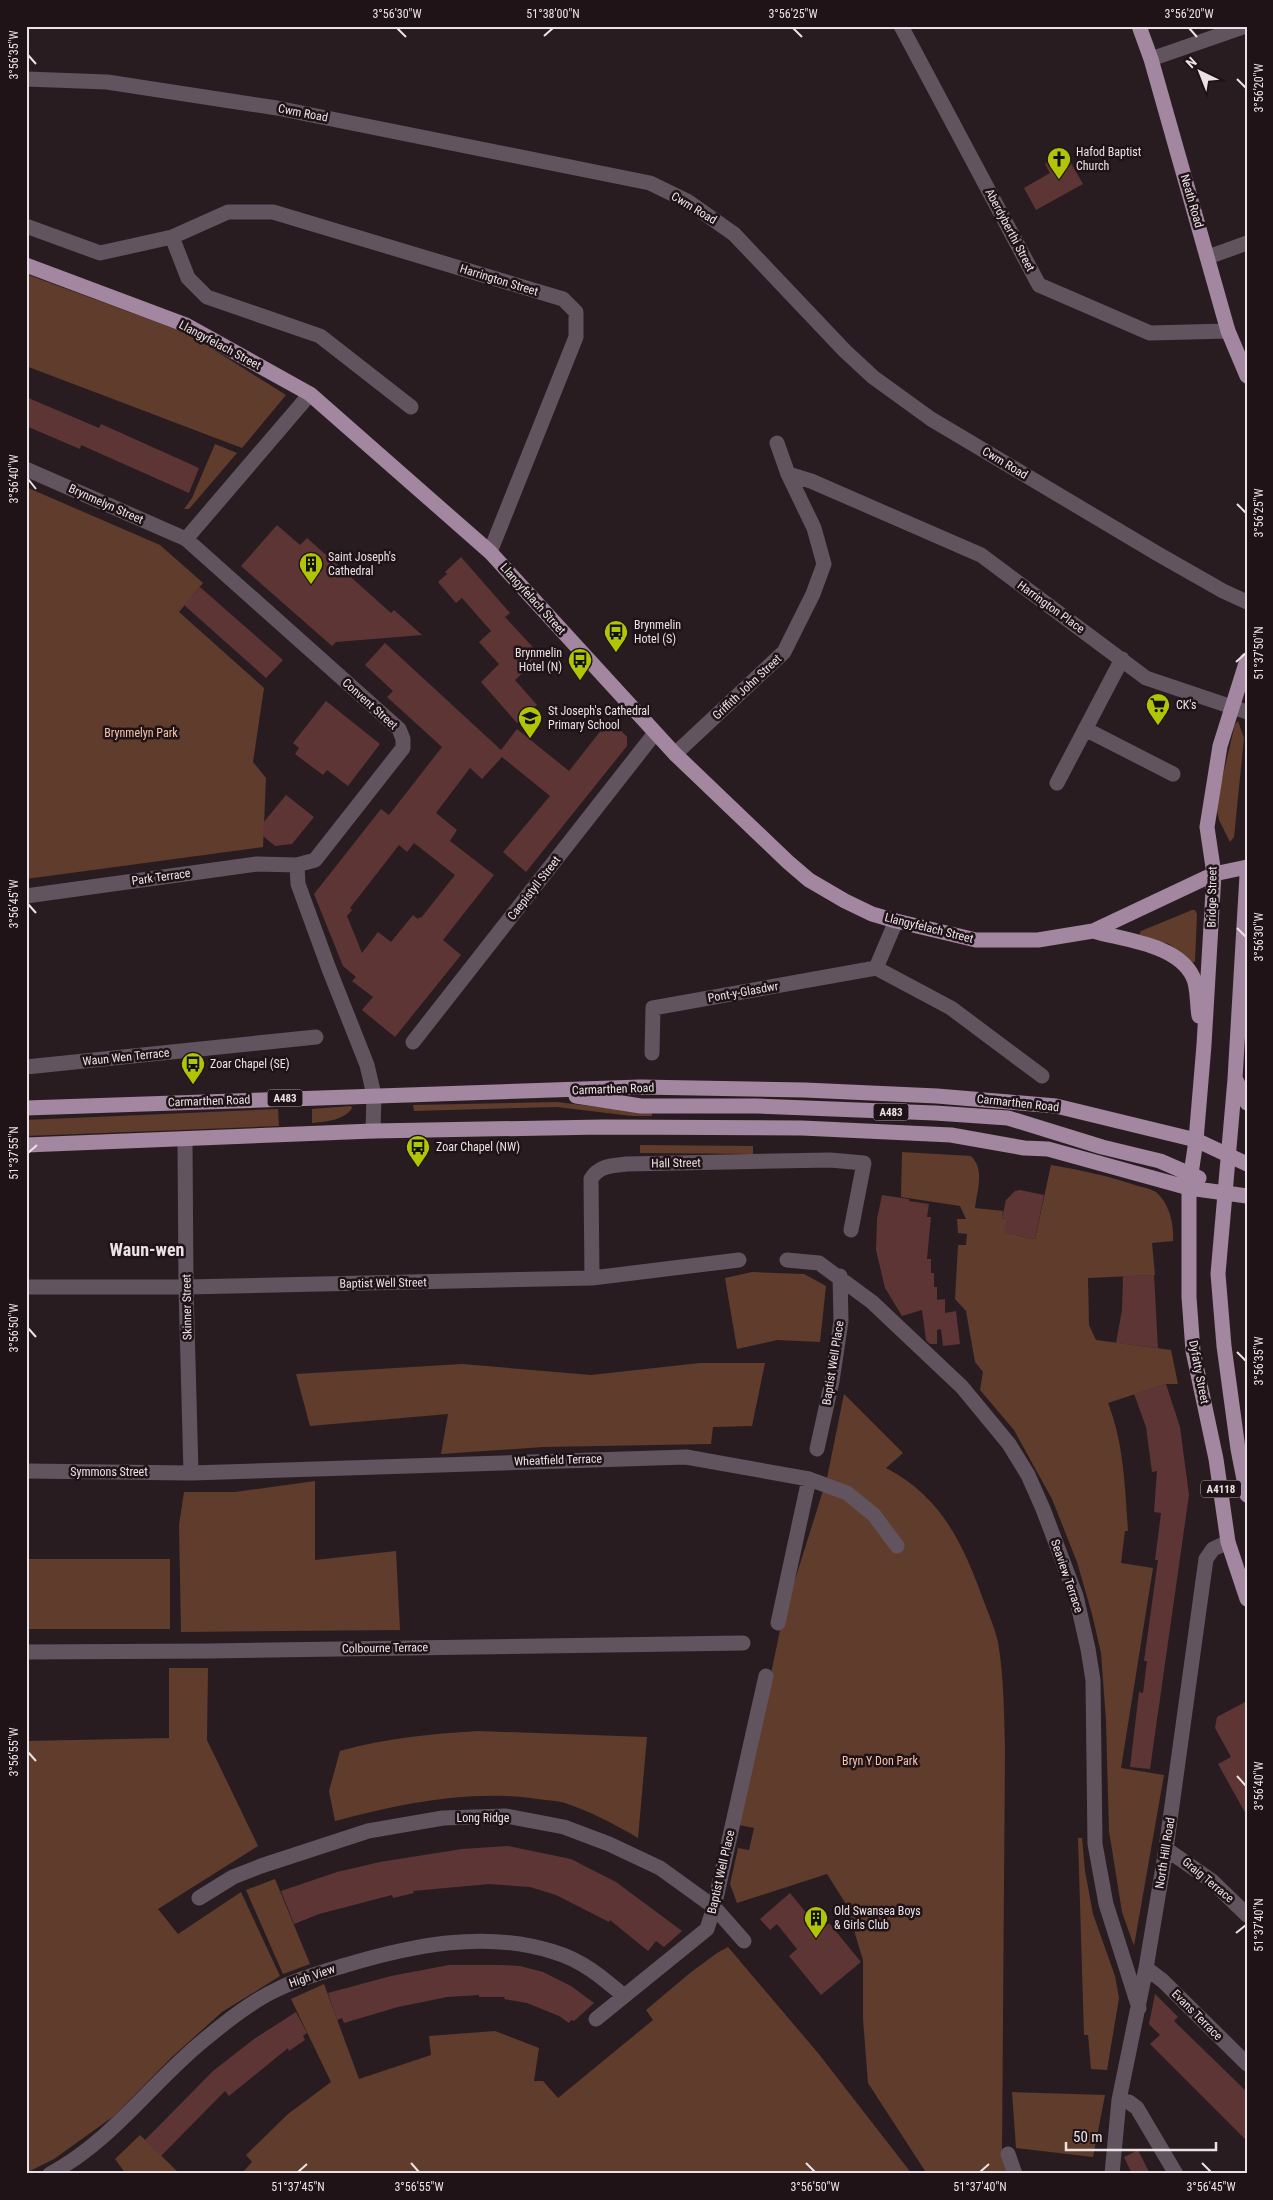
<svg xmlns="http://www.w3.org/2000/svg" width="1273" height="2200" font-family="'Roboto Condensed',sans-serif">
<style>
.green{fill:#603c2d}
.building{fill:#5d3535;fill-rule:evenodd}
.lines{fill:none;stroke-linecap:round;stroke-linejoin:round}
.minor{stroke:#62545f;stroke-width:15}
.major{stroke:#a3869f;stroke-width:15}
.ticks{fill:none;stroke:#ebe2e5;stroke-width:2}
.labels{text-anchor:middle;stroke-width:5;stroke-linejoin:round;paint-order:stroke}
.shield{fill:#1f1317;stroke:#aea4a7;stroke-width:1}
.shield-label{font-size:11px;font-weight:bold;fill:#ebe2e5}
.street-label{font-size:12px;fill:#ebe2e5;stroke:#1f1317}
.poi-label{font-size:12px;fill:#ebe2e5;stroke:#1f1317;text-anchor:start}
.park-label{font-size:12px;fill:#f8c2aa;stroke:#1f1317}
.district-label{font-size:18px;font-weight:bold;fill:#ebe2e5;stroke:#1f1317}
.neatline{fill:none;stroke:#ebe2e5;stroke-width:2}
.ticks-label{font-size:12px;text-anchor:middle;fill:#ebe2e5}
</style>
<rect width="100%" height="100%" fill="#291c21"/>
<path class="green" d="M26,274L189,334L286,395L242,448L26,366Z
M215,444L237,453L189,509H184L192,498Z
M26,487L160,545L203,583L179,612L264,688L253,762L266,778L263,847L26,879Z
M1238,721L1244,738L1234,837L1230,842L1219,820L1216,805L1235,724Z
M1192,910H1195L1197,914L1195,961L1193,963L1169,944L1139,935L1141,931Z
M557,1102L632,1111H652V1116H632L557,1107L414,1111L413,1105Z
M351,1106L352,1108C345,1120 325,1122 312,1123V1109Z
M278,1109L279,1126L26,1136V1120Z
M640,1145L753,1146V1154L640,1153Z
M902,1152L971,1156C985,1169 977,1191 975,1208L1003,1211L1002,1218L1007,1219L1005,1233L1035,1239L1051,1165C1081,1170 1109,1176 1138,1186C1143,1187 1151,1189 1156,1192C1170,1204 1174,1225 1173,1241L1152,1243L1155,1275L1088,1278L1089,1325L1096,1340L1171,1350L1178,1384H1166L1108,1403C1124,1444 1125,1488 1128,1531H1125L1121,1563L1153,1568L1121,1768L1164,1775L1134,1946L1122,1912L1109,1831L1106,1720L1101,1653L1092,1614L1077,1562L1052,1499L1014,1430L980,1390L983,1372L975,1362L966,1311L955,1299L958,1245H966L967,1234L958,1233L957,1219H966L960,1206L901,1197Z
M752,1272L804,1274L826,1286L820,1342L777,1340L737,1349L725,1278Z
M700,1363H765L752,1426L713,1427L711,1444L543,1447L441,1454L448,1414L310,1426L296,1374L462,1364L591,1375Z
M844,1394L903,1453L886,1468C941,1496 963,1544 983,1599C988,1613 995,1628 998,1642C1004,1678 1004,1713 1005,1749L1002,2152L1009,2174H927L868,2083L863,2019V1960L846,1904L827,1874L737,1903L730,1884L738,1848L749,1850L754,1828L739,1825L782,1621L827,1478Z
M315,1481V1560L396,1551L400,1630L181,1632L179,1525L184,1492H235Z
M26,1559H170V1629H26Z
M169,1668H208L207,1740L258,1846L158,1909L178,1934L241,1892L280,1976L222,2012L172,2057L114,2116L54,2159L26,2173V1741L169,1738Z
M478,1731L647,1737L638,1838C615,1824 591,1812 565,1803C555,1800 542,1800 531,1798C464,1790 400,1804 335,1821L329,1791L340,1751C386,1738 431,1734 478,1731Z
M1078,1838H1082L1085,1871L1093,1914L1115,1976L1119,1998L1107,2070L1091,2069L1088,2035H1084Z
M275,1879L310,1964L283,1974L246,1890Z
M728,1947L818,2053L912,2174H241L252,2162L246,2155L288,2114L331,2082L291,1999L324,1984L359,2079L431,2055L429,2036L495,2031L539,2048L534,2081H543L558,2098L653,2020L646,2010L690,1973L717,1953Z
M1012,2092L1105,2095L1093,2157L1016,2148Z
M140,2135L180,2174H126L115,2159Z"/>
<path class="building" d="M1065,153L1083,184L1036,210L1024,188L1050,173L1045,164Z
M26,397L99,428L101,424L199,468L189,493L81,445L80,449L26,426Z
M277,525L300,545L307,538L391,613L394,610L422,635L336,642L332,646L241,566Z
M461,557L510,613L505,617L541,656L515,680L537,705L517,723L481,682L499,664L479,642L491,631L462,598L456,603L438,582L447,574L445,572Z
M200,587L283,660L266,678L184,605Z
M385,643L501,750L517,729L569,771L610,719L627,737V746L526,872L503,852L550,796L502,757L482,779L470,768L436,813L457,830L450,841L494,875L443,940L461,955L395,1037L362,1010L373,997L352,981L356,977L343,966L314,894L381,809L389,815L442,747L387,697L393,691L365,665ZM414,843L455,875L421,918L420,917L418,919L413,915L391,942L378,932L362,953L347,916L352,910L350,908L399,845L407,852Z
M326,701L380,744L348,786L327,770L323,775L295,754L299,748L293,743Z
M286,795L314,817L292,844L275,846L263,836V823Z
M1020,1190L1044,1195L1035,1239L1004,1233L1007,1219L1002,1218L1006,1200L1015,1191Z
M882,1195L909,1199V1201L929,1204L927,1217H931L927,1259H931V1273H934V1287H937V1300L945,1299V1313L956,1311L960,1344L943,1346L941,1329L937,1330V1344H930L926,1340L922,1310L902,1316L885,1288L876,1250L877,1219Z
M1154,1275L1158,1348L1116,1343L1122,1310L1123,1276Z
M1166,1384L1180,1427L1189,1495L1150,1769L1130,1767L1139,1692L1143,1693L1147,1661H1144L1158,1560H1155L1161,1513L1154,1512L1157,1471L1152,1472L1146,1427L1134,1394Z
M1247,1701V1816L1218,1764L1231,1757L1215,1728L1217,1717Z
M508,1846L571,1859L616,1882L682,1931L664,1947L656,1941L648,1951L610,1920L609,1922L556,1895L530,1887L489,1884L413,1891L414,1893L393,1898L392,1895L319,1914L294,1924L281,1891L337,1872L380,1862L462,1849Z
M790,1893L820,1930L829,1923L861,1962L821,1995L789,1956L797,1949L777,1924L770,1930L760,1919Z
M449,1965H501L520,1966L543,1972L571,1986L594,2003L574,2021L571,2020L569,2023L559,2016L527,2003L504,1999L505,1997H479V1995L447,1997L398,2007L344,2023L342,2018L337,2020L328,1993L391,1976Z
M1155,1994L1178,2017L1174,2021L1247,2092V2141L1150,2044L1160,2035L1149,2024Z
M296,2012L307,2033L303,2036L305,2040L289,2051L288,2048L229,2096L225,2091L161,2156L145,2140L213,2071L254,2039Z
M1138,2150L1150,2174H1132L1124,2157Z"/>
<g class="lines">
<path class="minor" d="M901,26L1039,285L1150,333L1228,331
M1151,59L1246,26
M26,79L107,82L277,108L650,183L687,201L734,234L845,351L873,377L931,419L1158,554L1223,591L1247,602
M26,226L100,253L172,237L228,212H273L563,299L576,312V337L490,552
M172,237L188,278L207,297L320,336L411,407
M1208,257L1247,243
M26,469L186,539L399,729L403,739V748L315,860L297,865L257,864L26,896
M788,474L811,481L981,555L1146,678L1247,712
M186,539L310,394
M1085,729L1173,774
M675,754L784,652L813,594L824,564L814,528L788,474L777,443
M1057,783L1122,659
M297,865L298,884L329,969L367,1065L374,1095L373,1131
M896,921L876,968L951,1008L1042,1076
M413,1042L655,733
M652,1053L653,1008L876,968
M26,1067L316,1037
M185,1140L186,1287L191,1473
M787,1260L819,1263L872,1302L962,1387L1009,1444L1028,1475L1043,1509L1076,1596L1088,1649L1093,1680L1095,1844L1106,1904L1139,2008
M592,1278L591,1179C599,1165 612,1166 627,1164L830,1160L864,1163L851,1230
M26,1287H186L592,1278L739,1260
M817,1449L832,1381L841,1321L840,1276
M26,1471L191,1473L686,1457L809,1479L847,1493L874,1515L897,1546
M778,1623L809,1479
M26,1652L210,1651L743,1643
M1166,1849L1212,1881L1247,1915
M199,1898L233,1877L261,1866L368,1831L443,1818L506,1816L564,1827L609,1844L660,1868L714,1907L744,1941
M1146,1968L1163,1981L1247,2064
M596,2019L707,1929L714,1907L766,1676
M1119,2100L1129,2102L1137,2108L1176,2174
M1008,2154L1015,2174
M50,2174C113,2140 150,2084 204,2040C227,2021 252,2001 278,1989C300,1978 323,1972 346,1965C413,1945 486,1930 554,1952C582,1960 603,1978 624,1996
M1112,2174L1119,2100L1146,1968L1166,1849L1206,1559L1213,1549L1228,1542"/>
<path class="major" d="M1139,26L1151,59L1228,331L1247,376
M26,265L186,325L310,394L490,552L675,754L788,862L809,880L845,901L872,914L896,921L976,940H1038L1093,931L1214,874L1247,867
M1247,660L1220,746L1207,827L1214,874L1204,1045L1196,1140L1189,1188V1297L1193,1351L1216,1459L1228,1542L1247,1599
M1247,875L1235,1079L1218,1274L1224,1346L1238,1449L1247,1495
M1093,931C1123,940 1178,944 1193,977C1198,987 1197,1005 1199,1016
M1236,1080L1247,1103
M576,1096L641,1106H756L935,1113L1008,1118L1102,1147L1160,1161L1199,1178
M26,1108L640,1087L805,1090L937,1096L1056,1106L1196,1140L1247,1164
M26,1145L373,1131L603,1127L802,1128L951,1135L1024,1148L1048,1149L1189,1188L1247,1196"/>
</g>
<path class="ticks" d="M397,28L406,37M793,28L802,37M1189,28L1197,37M544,36L553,28M28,55L36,64M1237,79L1246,88M28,479L36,489M1237,504L1246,513M1236,662L1246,653M28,904L36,913M1237,928L1246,937M28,1153L37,1145M28,1328L36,1337M1237,1352L1246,1361M28,1752L36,1761M1237,1776L1246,1786M1236,1933L1246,1925M411,2163L419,2172M806,2163L815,2172M1202,2163L1211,2172M298,2172L307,2164M980,2172L989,2164"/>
<defs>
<g id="church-pin" transform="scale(1.25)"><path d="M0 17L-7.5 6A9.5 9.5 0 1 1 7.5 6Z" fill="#afc505" stroke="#1f1317"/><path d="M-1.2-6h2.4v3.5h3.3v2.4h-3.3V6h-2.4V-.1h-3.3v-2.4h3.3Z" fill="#111"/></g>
<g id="building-pin" transform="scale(1.25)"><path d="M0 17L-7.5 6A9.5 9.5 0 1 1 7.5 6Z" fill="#afc505" stroke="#1f1317"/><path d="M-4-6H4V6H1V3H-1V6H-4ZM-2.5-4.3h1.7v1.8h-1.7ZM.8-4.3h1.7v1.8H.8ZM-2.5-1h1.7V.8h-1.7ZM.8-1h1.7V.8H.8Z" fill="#111"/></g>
<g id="bus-pin" transform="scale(1.25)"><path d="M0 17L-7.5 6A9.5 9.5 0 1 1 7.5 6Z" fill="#afc505" stroke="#1f1317"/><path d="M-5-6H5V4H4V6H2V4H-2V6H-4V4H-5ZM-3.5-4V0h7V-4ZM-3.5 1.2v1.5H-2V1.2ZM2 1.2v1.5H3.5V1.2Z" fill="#111"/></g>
<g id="supermarket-pin" transform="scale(1.25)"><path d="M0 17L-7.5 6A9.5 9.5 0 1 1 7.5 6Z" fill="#afc505" stroke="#1f1317"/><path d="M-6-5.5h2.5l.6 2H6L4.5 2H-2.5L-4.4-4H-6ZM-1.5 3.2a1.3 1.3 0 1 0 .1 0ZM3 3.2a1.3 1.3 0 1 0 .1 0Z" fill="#111"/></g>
<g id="school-pin" transform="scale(1.25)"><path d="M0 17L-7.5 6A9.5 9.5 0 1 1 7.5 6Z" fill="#afc505" stroke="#1f1317"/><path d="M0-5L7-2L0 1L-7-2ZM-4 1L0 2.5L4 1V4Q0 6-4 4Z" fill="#111"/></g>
</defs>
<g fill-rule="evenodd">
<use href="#church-pin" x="1059" y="159"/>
<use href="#building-pin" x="311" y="564"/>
<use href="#bus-pin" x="616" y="632"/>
<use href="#bus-pin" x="580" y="660"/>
<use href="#supermarket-pin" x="1158" y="705"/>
<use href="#school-pin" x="530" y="718"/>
<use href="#bus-pin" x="193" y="1064"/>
<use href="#bus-pin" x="418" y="1147"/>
<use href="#building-pin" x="816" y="1918"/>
</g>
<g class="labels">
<g class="shield">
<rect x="267.5" y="1089.5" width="35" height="17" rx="4"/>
<rect x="873.5" y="1103.5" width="35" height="17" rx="4"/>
<rect x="1201" y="1480.5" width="40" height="17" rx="4"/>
</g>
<g class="shield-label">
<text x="285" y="1102">A483</text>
<text x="891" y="1116">A483</text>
<text x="1221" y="1493">A4118</text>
</g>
<g class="street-label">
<text transform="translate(303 113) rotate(11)" y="4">Cwm Road</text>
<text transform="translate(1192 201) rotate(74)" y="4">Neath Road</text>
<text transform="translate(694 208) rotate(31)" y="4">Cwm Road</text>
<text transform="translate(1010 230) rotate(62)" y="4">Aberdyberthi Street</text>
<text transform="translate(499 280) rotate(17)" y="4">Harrington Street</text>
<text transform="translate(220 345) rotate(28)" y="4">Llangyfelach Street</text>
<text transform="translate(1005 463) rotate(31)" y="4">Cwm Road</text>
<text transform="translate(106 504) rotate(24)" y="4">Brynmelyn Street</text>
<text transform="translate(533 599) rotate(48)" y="4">Llangyfelach Street</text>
<text transform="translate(1051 607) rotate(36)" y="4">Harrington Place</text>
<text transform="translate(747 687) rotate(-43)" y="4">Griffith John Street</text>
<text transform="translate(370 704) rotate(42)" y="4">Convent Street</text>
<text transform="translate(161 877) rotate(-8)" y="4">Park Terrace</text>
<text transform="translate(534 888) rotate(-52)" y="4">Caepistyll Street</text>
<text transform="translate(1212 897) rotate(-89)" y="4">Bridge Street</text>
<text transform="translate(929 928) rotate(14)" y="4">Llangyfelach Street</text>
<text transform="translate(743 992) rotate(-10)" y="4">Pont-y-Glasdwr</text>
<text transform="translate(126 1057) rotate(-6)" y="4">Waun Wen Terrace</text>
<text transform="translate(613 1089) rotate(-2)" y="4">Carmarthen Road</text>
<text transform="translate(209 1101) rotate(-2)" y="4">Carmarthen Road</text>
<text transform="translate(1018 1103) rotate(6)" y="4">Carmarthen Road</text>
<text transform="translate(676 1163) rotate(-1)" y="4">Hall Street</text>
<text transform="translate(383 1283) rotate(-1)" y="4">Baptist Well Street</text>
<text transform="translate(187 1307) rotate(-91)" y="4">Skinner Street</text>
<text transform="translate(833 1363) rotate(-81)" y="4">Baptist Well Place</text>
<text transform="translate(1199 1372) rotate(79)" y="4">Dyfatty Street</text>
<text transform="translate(558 1460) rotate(-2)" y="4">Wheatfield Terrace</text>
<text x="109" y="1476">Symmons Street</text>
<text transform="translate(1067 1576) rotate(71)" y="4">Seaview Terrace</text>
<text transform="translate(385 1648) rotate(-1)" y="4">Colbourne Terrace</text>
<text x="483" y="1822">Long Ridge</text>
<text transform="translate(1165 1853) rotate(-81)" y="4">North Hill Road</text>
<text transform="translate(721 1872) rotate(-77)" y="4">Baptist Well Place</text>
<text transform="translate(1208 1880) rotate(40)" y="4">Graig Terrace</text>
<text transform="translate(312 1976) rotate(-19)" y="4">High View</text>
<text transform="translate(1197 2015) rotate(45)" y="4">Evans Terrace</text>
</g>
<g class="poi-label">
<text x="1076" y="156">Hafod Baptist<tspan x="1076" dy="14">Church</tspan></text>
<text x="328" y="561">Saint Joseph's<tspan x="328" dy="14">Cathedral</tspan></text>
<text x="634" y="629">Brynmelin<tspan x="634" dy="14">Hotel (S)</tspan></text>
<text x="562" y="657" text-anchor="end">Brynmelin<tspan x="562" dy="14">Hotel (N)</tspan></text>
<text x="1176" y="709">CK's</text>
<text x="548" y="715">St Joseph's Cathedral<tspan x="548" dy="14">Primary School</tspan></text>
<text x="210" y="1068">Zoar Chapel (SE)</text>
<text x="436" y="1151">Zoar Chapel (NW)</text>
<text x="834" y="1915">Old Swansea Boys<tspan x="834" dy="14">&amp; Girls Club</tspan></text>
</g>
<g class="park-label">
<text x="141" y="737">Brynmelyn Park</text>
<text x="880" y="1765">Bryn Y Don Park</text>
</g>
<g class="district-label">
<text x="147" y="1256">Waun-wen</text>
</g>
</g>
<rect width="1273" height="2200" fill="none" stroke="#1f1317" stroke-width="55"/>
<g transform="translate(1200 72) rotate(317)" stroke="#1f1317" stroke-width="4" paint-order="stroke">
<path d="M0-4L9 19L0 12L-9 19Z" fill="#ebe2e5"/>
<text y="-8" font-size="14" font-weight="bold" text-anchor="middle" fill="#ebe2e5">N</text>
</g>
<path d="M1066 2142v8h150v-8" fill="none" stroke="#ebe2e5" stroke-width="2.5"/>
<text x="1073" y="2142" font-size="15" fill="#ebe2e5" stroke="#1f1317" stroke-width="4" paint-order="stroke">50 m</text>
<rect x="28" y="28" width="1218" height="2144" class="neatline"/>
<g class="ticks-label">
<text x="397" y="18">3°56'30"W</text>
<text x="553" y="18">51°38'00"N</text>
<text x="793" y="18">3°56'25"W</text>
<text x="1189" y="18">3°56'20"W</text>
<text transform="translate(14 55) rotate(-90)" y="4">3°56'35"W</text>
<text transform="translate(1259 88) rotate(-90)" y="4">3°56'20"W</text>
<text transform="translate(14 479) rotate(-90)" y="4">3°56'40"W</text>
<text transform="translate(1259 513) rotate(-90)" y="4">3°56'25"W</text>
<text transform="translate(1259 653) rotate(-90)" y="4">51°37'50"N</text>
<text transform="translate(14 904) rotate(-90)" y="4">3°56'45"W</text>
<text transform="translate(1259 937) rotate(-90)" y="4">3°56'30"W</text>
<text transform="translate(14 1153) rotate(-90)" y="4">51°37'55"N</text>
<text transform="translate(14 1328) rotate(-90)" y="4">3°56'50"W</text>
<text transform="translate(1259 1361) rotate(-90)" y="4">3°56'35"W</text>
<text transform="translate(14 1752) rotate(-90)" y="4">3°56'55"W</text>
<text transform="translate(1259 1786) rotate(-90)" y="4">3°56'40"W</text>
<text transform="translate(1259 1925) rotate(-90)" y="4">51°37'40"N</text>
<text x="298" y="2191">51°37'45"N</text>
<text x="419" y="2191">3°56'55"W</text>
<text x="815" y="2191">3°56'50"W</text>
<text x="980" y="2191">51°37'40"N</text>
<text x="1211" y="2191">3°56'45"W</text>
</g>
</svg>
